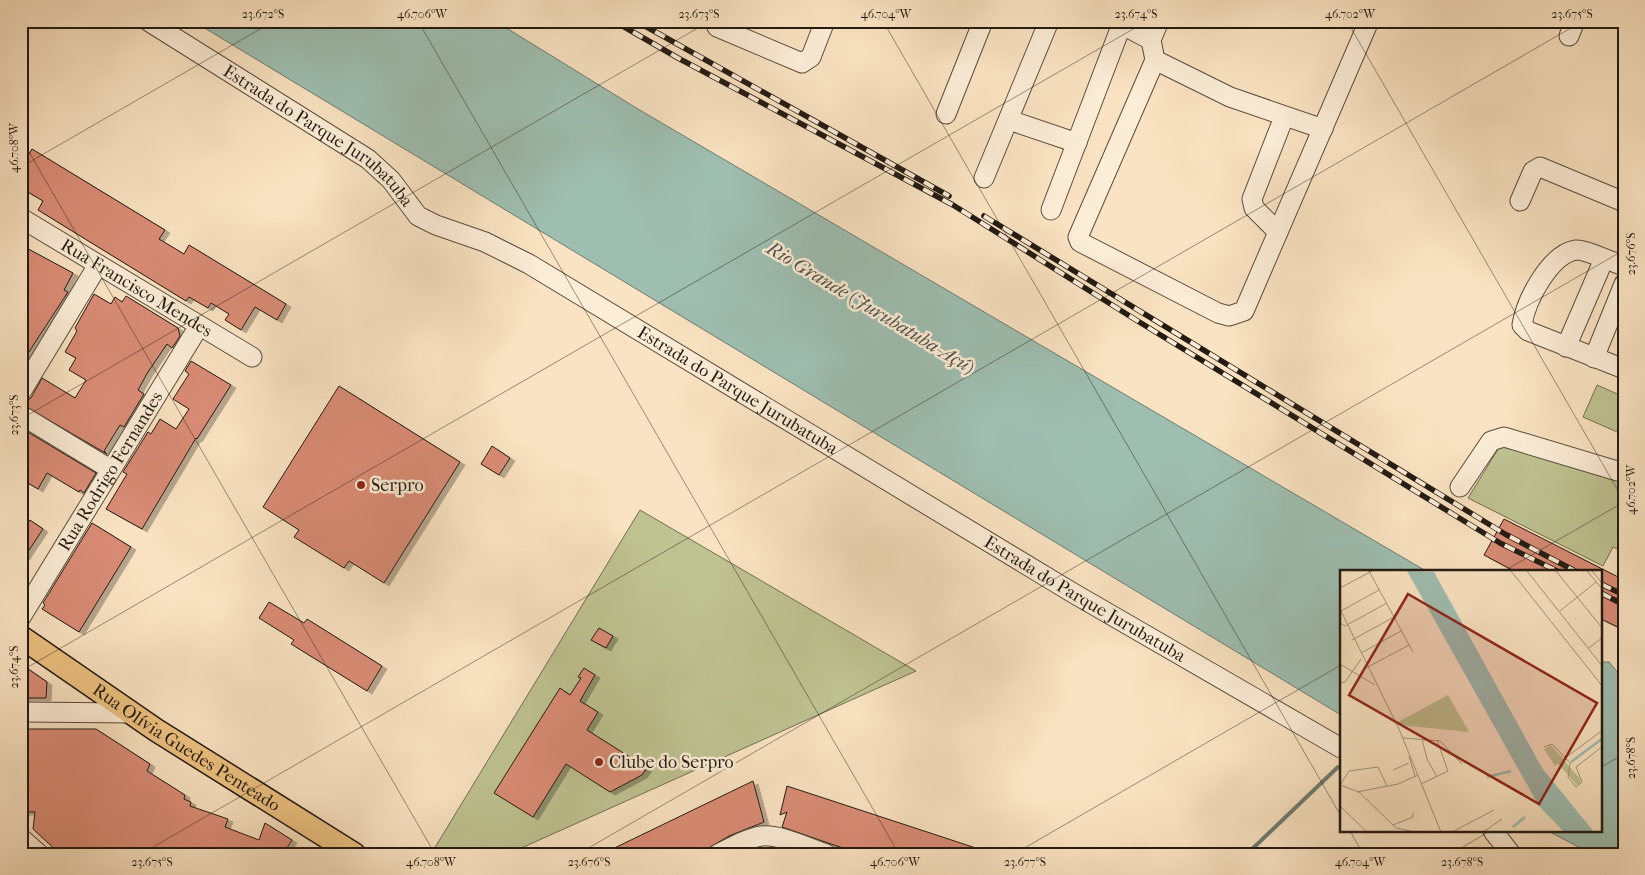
<svg xmlns="http://www.w3.org/2000/svg" width="1645" height="875" font-family="'IM FELL French Canon',serif">
<style>
.green{fill:#bfc392;stroke:#716e52}
.water{fill:#9ebeb1;stroke:#6d7c71}
.lines{fill:none;stroke-linecap:round;stroke-linejoin:round}
.stream{stroke:#6d7c71;stroke-width:4}
.building{fill:#da8c76;stroke:#231a12;filter:url(#shadow)}
.minor-casing{stroke:#594c3e;stroke-width:21}
.major-casing{stroke:#231a12;stroke-width:25}
.minor{stroke:#fcedd7;stroke-width:19}
.major{stroke:#edc281;stroke-width:22}
.rail-casing{stroke:#231a12;stroke-width:5.5}
.rail{stroke:#fcedd7;stroke-width:4;stroke-dasharray:11;stroke-linecap:butt}
.ticks{fill:none;stroke:#231a12;stroke-width:1;stroke-opacity:0.45}
.poi-dot{fill:#8f2418;stroke:#fcedd7;stroke-width:2}
.labels{text-anchor:middle;stroke-width:5;stroke-linejoin:round;paint-order:stroke}
.street-label{font-size:18px;fill:#231a12;stroke:#fcedd7}
.poi-label{font-size:18px;fill:#231a12;stroke:#fcedd7;text-anchor:start}
.water-label{font-size:19px;font-style:italic;fill:#4e534a;stroke:#fcedd7}
.inset-river{fill:none;stroke:#9ebeb1;stroke-width:2.5}
.inset-road{fill:none;stroke:#a4937c;stroke-width:1}
.view{fill:#8f2418;fill-opacity:0.15;stroke:#8f2418;stroke-width:2.5}
.inset-edge{fill:none;stroke:#231a12;stroke-width:2.5}
.neatline{fill:none;stroke:#231a12;stroke-width:2}
.ticks-label{font-size:12px;text-anchor:middle;fill:#231a12}
</style>
<defs>
<filter id="shadow"><feDropShadow dx="5" dy="3" stdDeviation="0" flood-color="#0004"/></filter>
</defs>
<rect width="100%" height="100%" fill="#fae3c2"/>
<filter id="stains"><feTurbulence type="fractalNoise" baseFrequency=".004" numOctaves="4"/><feColorMatrix values="0 0 0 0 .2 0 0 0 0 .09 0 0 0 0 .02 0 0 0 .5 -.17"/></filter>
<radialGradient id="worn" r=".72"><stop offset=".6" stop-color="#630" stop-opacity="0"/><stop offset="1" stop-color="#630" stop-opacity=".3"/></radialGradient>
<path class="green" d="M1597,385L1624,397V435L1583,417Z
M1500,446L1624,479V552L1613,547L1603,566L1468,498Z
M640,510L916,671L508,854H431Z"/>
<path class="water" d="M193,21H495L638,109L1426,571H1341V715Z
M1601,662H1609L1624,680V854H1592L1548,831H1601Z"/>
<g class="lines">
<path class="stream" d="M1247,854L1338,767"/>
</g>
<path class="building" d="M32,149L165,230L159,239L184,254L189,245L286,304L277,320L255,307L241,330L225,320L229,314L211,303L208,308L189,297L186,301L38,210L43,201L21,188V167Z
M21,245L73,273L64,290L68,292L21,364Z
M94,294L111,304L115,297L122,302L126,296L178,328L180,336L172,348L167,344L148,372L138,390L144,394L124,427L120,425L104,451L107,454L21,404L31,398L42,378L75,398L86,380L69,370L76,358L65,352L77,331L75,328Z
M191,361L231,385L197,439L196,438L142,529L106,509L127,474L123,472L148,432L151,434L160,419L176,429L189,409L173,399L189,374L185,371Z
M339,386L460,462L384,583L349,561L344,568L294,537L299,530L263,507Z
M21,428L96,473L84,493L80,490L79,492L47,473L38,489L21,479Z
M492,446L510,458L499,475L481,464Z
M1504,519L1624,580V630L1601,619V571H1514L1484,555Z
M30,520L43,529L21,562V534Z
M92,523L131,547L79,632L42,609L45,605L43,603Z
M269,602L304,623L307,619L382,666L367,691L291,644L294,640L259,618Z
M599,628L613,636L606,648L591,640Z
M21,664L47,682L46,698H21Z
M584,668L595,675L580,701L598,712L587,730L647,768L642,775L610,792L566,764L533,817L494,793L560,688L570,695L581,678L578,677Z
M21,729H96L150,764L147,771L185,795L184,799L191,802L190,806L228,819L225,827L259,840L265,823L292,840L283,854H60L33,829L35,812H21Z
M753,781L764,822L729,836L707,849L698,854H602Z
M787,786L985,851V854H861L831,844L782,827L787,812L780,815Z"/>
<g class="lines">
<g class="minor-casing">
<g id="minor">
<path id="s1" d="M148,21L368,159L391,180L418,216L436,225L485,242L529,264L1073,593L1341,748"/>
<path d="M1115,21L1151,40"/>
<path d="M1159,21L1151,40L1155,60L1230,97L1323,129"/>
<path d="M717,27L802,63L811,57L825,21"/>
<path d="M1569,36L1575,21"/>
<path d="M1155,60L1078,237L1080,242L1218,313L1229,316L1244,311L1369,21"/>
<path d="M946,114L983,21"/>
<path d="M1009,120L1077,143"/>
<path d="M984,178L1049,21"/>
<path d="M1520,201L1533,171L1540,167L1624,202"/>
<path d="M1051,210L1123,21"/>
<path id="s2" d="M21,218L252,357"/>
<path d="M1278,232L1254,208L1252,199L1284,117"/>
<path d="M1624,266C1614,263 1585,249 1576,250C1550,254 1526,300 1522,325L1528,331L1624,369"/>
<path d="M1566,347L1604,259"/>
<path d="M1594,358L1624,284"/>
<path d="M21,392L98,265"/>
<path d="M21,415L110,469"/>
<path d="M1460,487L1491,441L1504,437L1624,473"/>
<path id="s3" d="M21,617L199,326"/>
<path d="M21,712L131,713"/>
<path d="M1493,831L1511,854"/>
<path d="M21,838L39,854"/>
<path d="M718,854C732,847 747,838 762,836C779,834 809,848 826,854"/>
</g>
</g>
<g class="major-casing">
<g id="major">
<path id="s4" d="M21,637L156,730L354,854"/>
</g>
</g>
<use href="#minor" class="minor"/>
<use href="#major" class="major"/>
<g class="rail-casing">
<path id="rail" d="M614,21L678,58L953,205L1136,320L1500,543L1557,571
M636,21L949,196
M984,216L1505,534L1575,571
M1601,584L1624,595
M1601,593L1624,605"/>
</g>
<use href="#rail" class="rail"/>
</g>
<path class="ticks" d="M418,21L899,854M883,21L1341,816M1347,21L1624,501M21,138L435,854M21,167L274,21M21,419L710,21M1504,571L1624,502M21,671L1147,21M1601,767L1624,754M1350,831L1363,854M141,854L1583,21M578,854L1624,250M1014,854L1341,665M1451,854L1490,831"/>
<g class="poi-dot">
<circle cx="361" cy="485" r="5"/>
<circle cx="599" cy="762" r="5"/>
</g>
<g class="labels">
<g class="street-label">
<text dy="6" stroke="none"><textPath href="#s1" startOffset="206">Estrada do Parque Jurubatuba</textPath></text>
<text dy="6" stroke="none"><textPath href="#s2" startOffset="135">Rua Francisco Mendes</textPath></text>
<text dy="6" stroke="none"><textPath href="#s1" startOffset="701">Estrada do Parque Jurubatuba</textPath></text>
<text dy="6" stroke="none"><textPath href="#s3" startOffset="171">Rua Rodrigo Fernandes</textPath></text>
<text dy="6" stroke="none"><textPath href="#s1" startOffset="1106">Estrada do Parque Jurubatuba</textPath></text>
<text dy="6" stroke="none"><textPath href="#s4" startOffset="199">Rua Olívia Guedes Penteado</textPath></text>
</g>
<g class="poi-label">
<text x="371" y="491">Serpro</text>
<text x="609" y="768">Clube do Serpro</text>
</g>
<g class="water-label">
<text transform="translate(871 307) rotate(31)" y="7">Rio Grande (Jurubatuba-Açú)</text>
</g>
</g>
<g transform="translate(1340 570)">
<rect width="262" height="262" fill="#fae3c2"/>
<path d="M108,125L129,162L60,155L58,152ZM211,175L241,210L238,216L218,194L215,196L204,179Z" fill="#bfc392"/>
<path d="M67,1L94,2L202,198L254,262H224L199,236Z" fill="#9ebeb1"/>
<path class="inset-river" d="M231,192L263,168M147,207L171,201M173,257L185,247"/>
<path class="inset-road" d="M29,1L73,82M171,1L263,117M187,1L263,97M216,1L263,59M247,1L263,20M252,1L263,14M0,18L32,1M0,39L59,159L101,262M1,41L39,20M220,41L256,12M0,53L5,56L47,33M12,70L54,47M249,78L263,67M21,83L61,61M0,94L35,115M26,98L69,75M0,113L5,112L21,89M63,168L100,171L122,194M82,169L87,189L97,207M204,177L212,174L231,194M69,186L75,206M225,188L263,160M230,194L228,207L236,217L242,212L236,197M236,197L263,176M53,200L69,193M81,214L108,201L97,170M0,215L19,222L56,258L75,262M0,215L9,201L38,197L47,216M17,222L58,214L78,205M0,236L27,262M53,255L73,247V243M112,262L154,240M143,262L162,249"/>
<path class="view" d="M68,24L257,133L199,234L9,125Z"/>
<rect width="262" height="262" class="inset-edge"/>
</g>
<rect width="1645" height="875" fill="none" stroke="#fae3c2" stroke-width="55"/>
<rect x="28" y="28" width="1590" height="820" class="neatline"/>
<g class="ticks-label">
<text x="263" y="18">23.672°S</text>
<text x="422" y="18">46.706°W</text>
<text x="699" y="18">23.673°S</text>
<text x="886" y="18">46.704°W</text>
<text x="1136" y="18">23.674°S</text>
<text x="1350" y="18">46.702°W</text>
<text x="1572" y="18">23.675°S</text>
<text transform="translate(14 148) rotate(-90)" y="4">46.708°W</text>
<text transform="translate(1631 254) rotate(-90)" y="4">23.676°S</text>
<text transform="translate(14 415) rotate(-90)" y="4">23.673°S</text>
<text transform="translate(1631 490) rotate(-90)" y="4">46.702°W</text>
<text transform="translate(14 667) rotate(-90)" y="4">23.674°S</text>
<text transform="translate(1631 758) rotate(-90)" y="4">23.678°S</text>
<text x="152" y="866">23.675°S</text>
<text x="431" y="866">46.708°W</text>
<text x="589" y="866">23.676°S</text>
<text x="895" y="866">46.706°W</text>
<text x="1025" y="866">23.677°S</text>
<text x="1360" y="866">46.704°W</text>
<text x="1462" y="866">23.678°S</text>
</g>
<rect width="100%" height="100%" filter="url(#stains)"/>
<rect width="100%" height="100%" fill="url(#worn)"/>
</svg>
